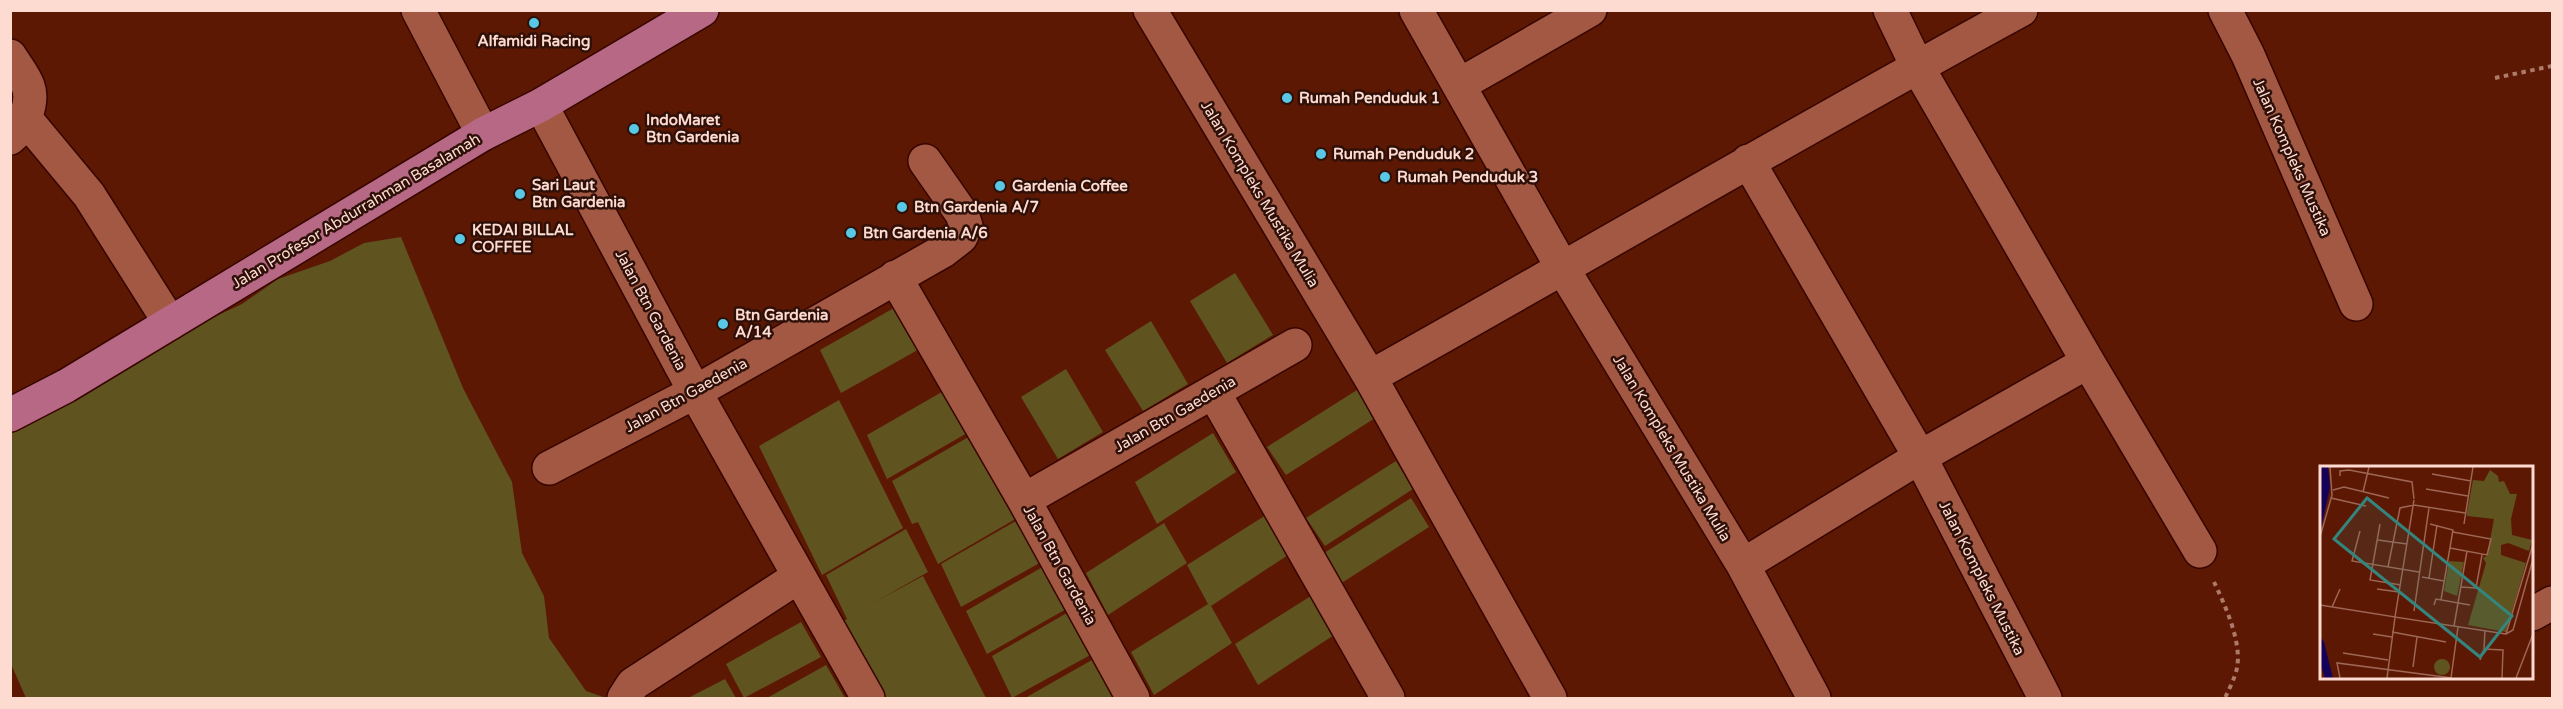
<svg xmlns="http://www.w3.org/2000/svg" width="2563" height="709" font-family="'Varela Round',sans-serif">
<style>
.green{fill:#5f5420}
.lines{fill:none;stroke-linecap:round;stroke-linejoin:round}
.minor-casing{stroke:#370500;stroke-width:36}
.major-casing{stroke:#370500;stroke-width:36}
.path{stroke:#ad7969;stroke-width:4;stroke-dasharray:4.5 4.5;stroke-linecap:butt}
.minor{stroke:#a25842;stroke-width:33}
.major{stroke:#b76884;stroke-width:33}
.poi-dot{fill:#59c8e4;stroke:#2e1008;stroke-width:2}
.labels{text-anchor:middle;stroke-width:5;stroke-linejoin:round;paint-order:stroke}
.poi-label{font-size:15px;font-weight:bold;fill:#fedbd1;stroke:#2e1008;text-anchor:start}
.street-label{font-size:15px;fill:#fedbd1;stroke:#2e1008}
.inset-road{fill:none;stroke:#9d6655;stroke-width:1.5}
.view{fill:#33857d;fill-opacity:0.15;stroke:#33857d;stroke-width:3}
.inset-edge{fill:none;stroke:#fedbd1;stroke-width:3}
</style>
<rect width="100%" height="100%" fill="#5c1803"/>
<path class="green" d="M401,237L463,388L512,482L522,553L544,596L549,638L586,691L606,698H26L11,664L10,434L25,427L38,413L167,339L242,304L278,279L330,261L364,243Z
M1235,273L1273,335L1227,363L1190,301Z
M901,304L923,347L841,393L820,350Z
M1151,321L1188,384L1143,411L1105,350Z
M1066,369L1103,432L1058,459L1021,397Z
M947,389L969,432L887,479L867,435Z
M1357,390L1375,418L1286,475L1267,447Z
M839,400L903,528L822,575L759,446Z
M1213,433L1236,472L1157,524L1135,482Z
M972,435L1019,517L938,564L918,522L912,524L892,481Z
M1396,461L1413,489L1325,546L1306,518Z
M1411,498L1429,527L1340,584L1321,555Z
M1266,515L1288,555L1211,606L1232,643L1154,695L1131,652L1208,604L1187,565Z
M1021,518L1043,561L961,607L941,564Z
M1164,523L1187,563L1108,615L1086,573Z
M906,529L928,572L873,603L923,576L986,698H880L842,622L847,619L826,575Z
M1046,565L1068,608L987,654L966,611Z
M1314,594L1337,633L1258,685L1235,644Z
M1072,610L1094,653L1012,698L992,656Z
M801,622L821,657L744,698L726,664Z
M1099,656L1120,698H1025Z
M826,665L845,698H767Z
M725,679L736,698H688Z"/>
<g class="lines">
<g class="minor-casing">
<path id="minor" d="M418,10L483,134
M1150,10L1370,377L1550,698
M1416,10L1563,269L1743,565L1814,698
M1890,10L1917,66L2088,362L2200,551
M2225,10L2248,55L2356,304
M10,56C16,66 24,75 28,86C34,102 24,127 10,138
M1459,85L1590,10
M541,105L695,392L868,698
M25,118L89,195L170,323
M1748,161L1920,457L2045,698
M895,277L1024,500L1133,698
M1370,377C1587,256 1802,129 2021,10
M1214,393L1388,698
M549,468L695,392L943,251L961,237L966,226L962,214L925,161
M1024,500L1295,345
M1743,565L1920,457L2088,362
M2532,614L2552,603
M624,698L633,684L798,577"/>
</g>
<g class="major-casing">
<path id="major" d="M10,415L66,386L483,134L541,105L702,10"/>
</g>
<path class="path" d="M2495,78L2552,66
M2214,582C2225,605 2242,642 2237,668C2235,678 2229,689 2225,698"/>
<use href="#minor" class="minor"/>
<use href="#major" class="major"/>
</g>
<g class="poi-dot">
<circle cx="534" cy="23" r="6"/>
<circle cx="1287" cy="98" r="6"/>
<circle cx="634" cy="129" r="6"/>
<circle cx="1321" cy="154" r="6"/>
<circle cx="1385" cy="177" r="6"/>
<circle cx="1000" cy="186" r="6"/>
<circle cx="520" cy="194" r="6"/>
<circle cx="902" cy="207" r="6"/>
<circle cx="851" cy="233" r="6"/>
<circle cx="460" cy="239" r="6"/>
<circle cx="723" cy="324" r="6"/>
</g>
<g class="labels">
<g class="poi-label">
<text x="534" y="46" text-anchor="middle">Alfamidi Racing</text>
<text x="1299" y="103">Rumah Penduduk 1</text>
<text x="646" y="125">IndoMaret<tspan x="646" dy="17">Btn Gardenia</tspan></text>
<text x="1333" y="159">Rumah Penduduk 2</text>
<text x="1397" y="182">Rumah Penduduk 3</text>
<text x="532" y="190">Sari Laut<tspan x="532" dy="17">Btn Gardenia</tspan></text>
<text x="1012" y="191">Gardenia Coffee</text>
<text x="914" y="212">Btn Gardenia A/7</text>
<text x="472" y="235">KEDAI BILLAL<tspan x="472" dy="17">COFFEE</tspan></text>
<text x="863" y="238">Btn Gardenia A/6</text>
<text x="735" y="320">Btn Gardenia<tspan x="735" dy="17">A/14</tspan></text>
</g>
<g class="street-label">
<text transform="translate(2292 157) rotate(66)" y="5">Jalan Kompleks Mustika</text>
<text transform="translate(1260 194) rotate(59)" y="5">Jalan Kompleks Mustika Mulia</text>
<text transform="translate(356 211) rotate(-31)" y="5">Jalan Profesor Abdurrahman Basalamah</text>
<text transform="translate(651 310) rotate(62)" y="5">Jalan Btn Gardenia</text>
<text transform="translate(686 395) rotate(-29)" y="5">Jalan Btn Gaedenia</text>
<text transform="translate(1175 414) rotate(-30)" y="5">Jalan Btn Gaedenia</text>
<text transform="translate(1672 448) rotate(59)" y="5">Jalan Kompleks Mustika Mulia</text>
<text transform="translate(1060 565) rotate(61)" y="5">Jalan Btn Gardenia</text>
<text transform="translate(1982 578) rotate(63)" y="5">Jalan Kompleks Mustika</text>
</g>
</g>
<g transform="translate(2320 466)">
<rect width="213" height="213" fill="#5c1803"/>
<path d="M170,4L178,10L179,16L184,15L190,28H197L191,53L192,69L212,74L209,85L188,77L181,79V89L206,97L186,166L148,159L166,97L163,92L167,90L174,53L147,50V46L153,14L164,15ZM129,95L144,96L137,130L124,125ZM114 201a8 8 0 1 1 16 0a8 8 0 1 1-16 0Z" fill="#5f5420"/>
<path d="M0,1H8L10,21L0,67ZM0,170L4,176L13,212H5L0,197Z" fill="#140158"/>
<path class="inset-road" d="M112,8L151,15M20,10V5L29,4L92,16L94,33M106,23L148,30M13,24L24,21L69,32M43,26L49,1M11,32L46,40M60,58L50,114L81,119M110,58L133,64L121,134M144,58L153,1M40,65L32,95L99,106M0,71L12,29L10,1M58,74L87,78M130,82L167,89L171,73L133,66M68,101L80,42L94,39L145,47M102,111L124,115M109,112L117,59M141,121L156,122L162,89M57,123L79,126M0,139L75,151L94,34M114,139L116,133L150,139M12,141L20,123M94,145L109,42M134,160L147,85M72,166L126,176M53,168L72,171M186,168L213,78M186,168L193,164L213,93M164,183L165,164M23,187L68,194M160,194L164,183L183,184L182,212M93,201L97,171M20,212L17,197L132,212M67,212L75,151L186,168M131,212L138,161M196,212L213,168"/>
<path class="view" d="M47,32L192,150L160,191L14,73Z"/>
<rect width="213" height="213" class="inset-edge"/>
</g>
<rect width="2563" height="709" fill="none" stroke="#fedbd1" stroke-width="24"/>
</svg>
